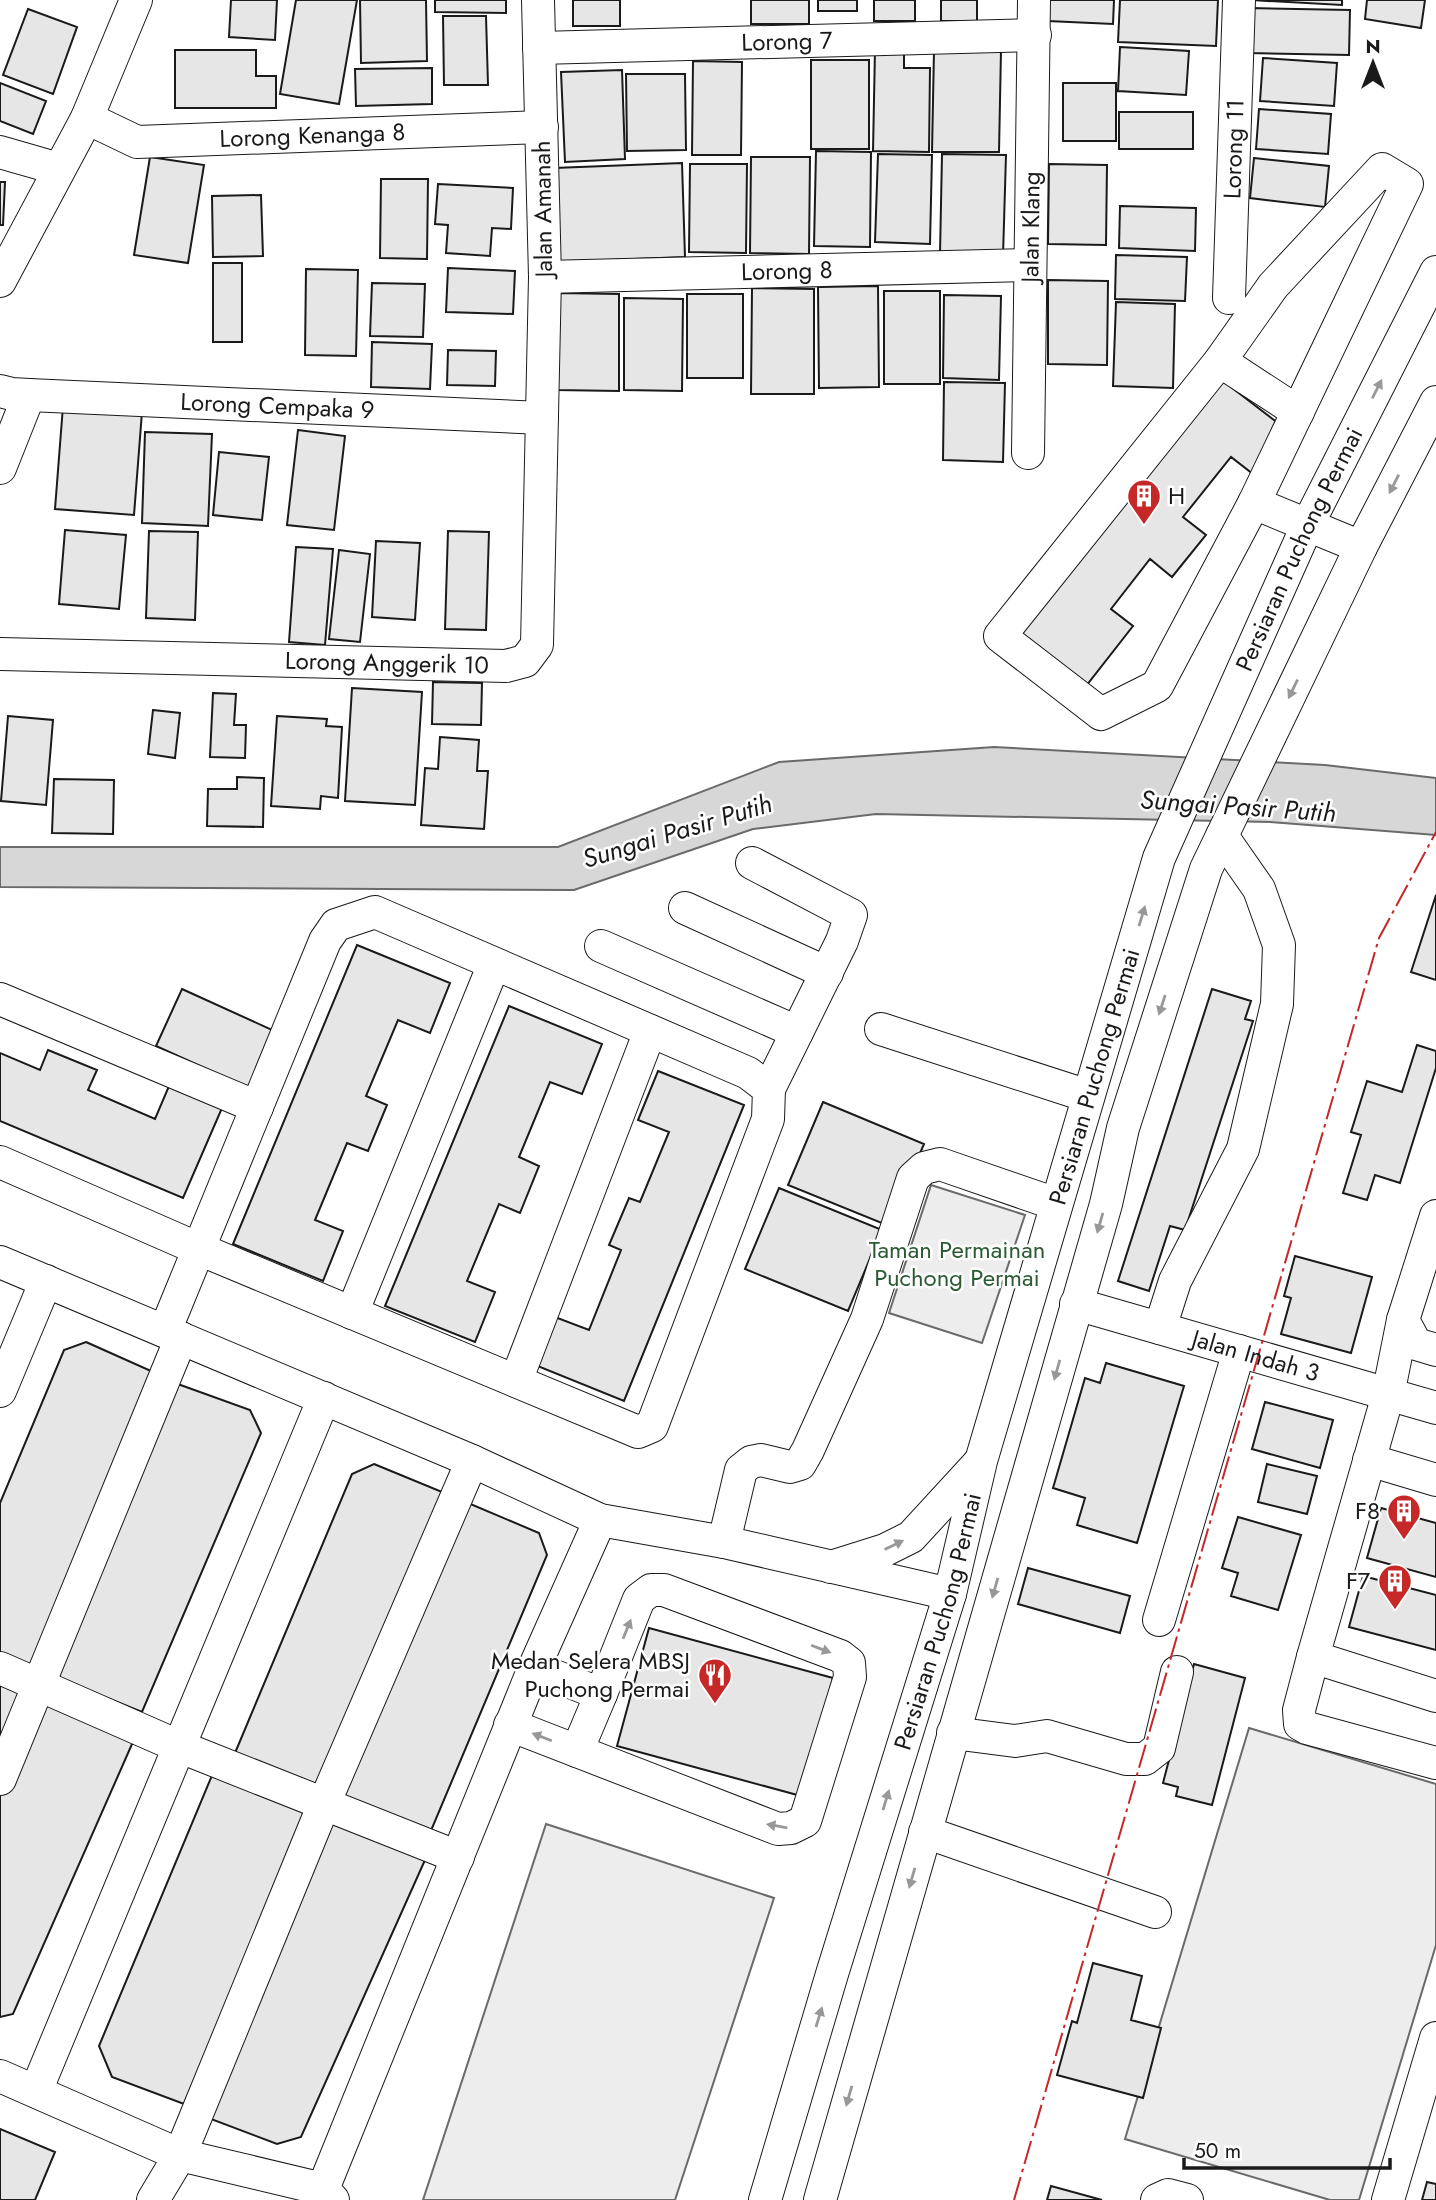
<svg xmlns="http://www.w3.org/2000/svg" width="1436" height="2200" font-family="Jost,sans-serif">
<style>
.built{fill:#ededed;stroke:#6a6a6a;stroke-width:2}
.water{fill:#d7d7d7;stroke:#6a6a6a;stroke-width:2}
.building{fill:#e6e6e6;stroke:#1a1a1a;stroke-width:2}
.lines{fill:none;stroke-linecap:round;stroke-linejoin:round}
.minor-casing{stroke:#1a1a1a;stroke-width:34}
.minor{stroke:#fff;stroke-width:32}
.power{stroke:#c62828;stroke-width:2;stroke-dasharray:24 5 3.5 5;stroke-linecap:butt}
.oneway{fill:#989898}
.labels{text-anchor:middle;stroke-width:5;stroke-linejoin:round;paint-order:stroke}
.street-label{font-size:24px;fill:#1a1a1a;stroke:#fff}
.poi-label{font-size:24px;fill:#1a1a1a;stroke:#fff;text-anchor:end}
.park-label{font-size:24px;fill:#2b5a34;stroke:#fff}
.water-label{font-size:26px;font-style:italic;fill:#1a1a1a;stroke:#fff}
</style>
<rect width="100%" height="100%" fill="#fff"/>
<path class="built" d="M931,1185L1025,1215L982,1343L889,1313Z
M1249,1728L1436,1784V1945L1359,2200H1330L1125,2139Z
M546,1824L774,1898L675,2200H423Z"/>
<path class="water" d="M994,747L1325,765L1436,778V835L1270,822L876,814L753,829L574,890L0,887V847H558L779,762Z"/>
<path class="building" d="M231,0H277L275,40L229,37Z
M296,0H357L339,104L280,94Z
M360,0H426L427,61L361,63Z
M435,0H506V13L435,12Z
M573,0H620V26H573Z
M751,0H809V24H751Z
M818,0H857V11H818Z
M874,0H915V21H874Z
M941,0H977V21H941Z
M1048,0H1114L1113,24L1048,21Z
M1120,0H1218L1216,46L1118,42Z
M1251,0H1342V5Z
M1367,0H1425L1421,28L1365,19Z
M1249,8L1350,10L1349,55L1248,53Z
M28,9L77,27L53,94L3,75Z
M443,16H486L488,85H444Z
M1120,47L1189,51L1186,95L1118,91Z
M875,49L904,50V68H930L929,152L873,151Z
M175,50H256V76H276V108H175Z
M934,50H1001L999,152H932Z
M1263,58L1337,63L1334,106L1260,101Z
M811,60H869V149H811Z
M693,61L742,62L741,155H692Z
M432,68V104L356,106L355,69Z
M622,70L625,159L565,162L561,72Z
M626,74H685L686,150L627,151Z
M0,83L46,101L33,134L0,121Z
M1063,83H1116V141H1063Z
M1259,109L1331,114L1328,154L1256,149Z
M1119,112H1193V149H1119Z
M816,151L871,152L870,247L814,246Z
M878,154L932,155L930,244L875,242Z
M942,154L1006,155L1003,256L940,254Z
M150,157L204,165L188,263L134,255Z
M751,157H810L809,254L750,253Z
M1254,158L1329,166L1325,207L1250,198Z
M682,163L685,257L557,262L554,168Z
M690,164H747L746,253L689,252Z
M1049,164L1107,165L1106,245L1048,244Z
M381,179H428L427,259L380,258Z
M0,182H5L3,225H0Z
M438,184L513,188L511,229L492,228L490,256L446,253L448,225L435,224Z
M261,195L263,256L213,257L212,196Z
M1120,206L1196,208L1195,251L1119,248Z
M1116,255L1187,257L1185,301L1115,299Z
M213,263H242V342H213Z
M448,268L515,271L513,314L446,312Z
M306,269L358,270L356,356L305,355Z
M1048,280L1108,281L1107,365L1048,364Z
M372,283L425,284L423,337L370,336Z
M878,286L879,387L819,388L818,287Z
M752,288L814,289V394H751Z
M884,291H940V384H884Z
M557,293L619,294V391L556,390Z
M687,294H743V378H687Z
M944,295L1001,296L999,380L943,378Z
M624,298L683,299L682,391L624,390Z
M1116,302L1175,304L1173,388L1113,386Z
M372,342L432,344L430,389L371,387Z
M448,350L496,351L495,386L447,385Z
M1214,374L1287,430L1253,474L1231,457L1183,517L1206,535L1172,577L1150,559L1111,609L1133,626L1086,686L1013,629Z
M944,382L1005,383L1003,462L943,460Z
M63,406L142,412L134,515L55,509Z
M298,430L345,436L334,530L287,525Z
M145,432L212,434L208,526L142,523Z
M219,452L269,457L262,520L213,515Z
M65,530L126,535L119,609L59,604Z
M149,531L198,532L195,620L146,618Z
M448,531L489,532L486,630L445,629Z
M376,541L420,543L415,620L372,617Z
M296,547L333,549L325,645L289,642Z
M339,550L370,554L360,642L329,639Z
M433,682L482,683L481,725L432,724Z
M352,688L422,692L415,805L345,801Z
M213,693L236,694L234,725H246L245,758L210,757Z
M153,710L180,713L175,758L148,754Z
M8,716L53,720L46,805L1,801Z
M277,716L327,719L326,726L342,727L338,798L321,796L320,809L271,806Z
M440,737L479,740L477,771H488L484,829L421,825L425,768L438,769Z
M237,777L264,778L263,827L207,826L208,789H237Z
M54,779L114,780L113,834L52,833Z
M1436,895V980L1411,972Z
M357,945L450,983L430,1033L398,1020L366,1096L387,1105L368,1151L347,1143L315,1220L343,1231L323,1281L233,1244Z
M182,989L281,1034L255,1091L156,1046Z
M1212,989L1251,1001L1245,1019L1253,1021L1185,1230L1170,1226L1149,1291L1118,1281Z
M509,1006L602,1044L582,1094L550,1082L519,1157L539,1166L520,1213L499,1204L467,1281L495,1292L475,1342L385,1306Z
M1417,1045L1436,1051V1068L1400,1183L1375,1175L1367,1200L1343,1193L1361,1135L1351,1132L1367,1081L1402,1092Z
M48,1050L97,1070L88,1090L155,1119L169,1086L222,1108L183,1198L0,1121V1053L40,1070Z
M658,1071L744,1105L624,1401L535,1365L555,1317L589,1330L621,1250L609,1245L629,1198L640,1202L669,1132L638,1120Z
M823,1102L924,1144L889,1226L788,1185Z
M779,1188L882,1230L848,1311L745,1269Z
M1295,1256L1372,1277L1351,1353L1281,1334L1291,1298L1284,1296Z
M86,1342L160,1375L33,1670L0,1656V1503L64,1350Z
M1106,1363L1184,1386L1137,1543L1077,1525L1085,1498L1053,1488L1085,1378L1100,1383Z
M175,1383L250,1410L261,1433L142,1712L50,1675Z
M1265,1402L1333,1420L1320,1468L1252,1449Z
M374,1464L447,1494L317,1789L235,1753L352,1474Z
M1267,1464L1317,1476L1307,1514L1258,1502Z
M461,1500L539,1533L547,1555L430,1833L333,1795Z
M1381,1508L1436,1523V1577L1367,1558Z
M1238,1517L1301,1535L1278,1610L1231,1596L1238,1573L1222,1568Z
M1028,1568L1130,1596L1120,1633L1018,1604Z
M1363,1576L1436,1595V1650L1349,1627Z
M649,1628L833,1678L801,1796L617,1746Z
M1194,1664L1245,1678L1212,1805L1176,1796L1178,1787L1163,1783Z
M0,1684L23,1694L0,1748Z
M41,1697L136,1735L13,2014L0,2017V1793Z
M213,1773L307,1813L184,2104L112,2077L99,2046Z
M323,1819L425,1860L301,2137L277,2144L203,2116Z
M1093,1963L1142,1976L1131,2020L1161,2028L1143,2098L1057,2075L1072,2021L1077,2023Z
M0,2129L55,2152L35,2200H0Z
M1427,2182L1436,2184V2200H1422Z
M1051,2186L1102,2200H1047Z"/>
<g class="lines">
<g class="minor-casing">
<g id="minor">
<path id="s1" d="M539,48L1035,35"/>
<path id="s2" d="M87,118L137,142L542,127"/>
<path d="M0,152L59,169"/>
<path d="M1382,169L1407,184L1254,503L1157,686L1101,714L1000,636L1220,361L1273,286Z"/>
<path id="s3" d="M545,277L1029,265"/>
<path d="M0,281L87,118L136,0"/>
<path id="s4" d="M1229,298L1239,0"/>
<path d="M1220,361L1298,412"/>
<path id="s5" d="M0,391L12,394L29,395L542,418"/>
<path id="s6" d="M1028,453L1034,0"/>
<path d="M0,468L29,395"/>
<path d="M1254,503L1361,547"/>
<path id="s7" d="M0,654L506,666L525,661L537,645L545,277L538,0"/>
<path d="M752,863L851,915L842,941L769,1089"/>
<path d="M685,908L827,973"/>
<path d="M601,946L797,1032"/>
<path d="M0,999L257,1107"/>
<path d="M881,1029L1088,1096"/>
<path d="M0,1162L199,1249L638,1432L652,1426L768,1119L769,1089L748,1073L375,912L336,925L325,941L165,1331"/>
<path d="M1436,1216L1403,1320L1416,1344L1436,1350"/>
<path d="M0,1262L472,1461L600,1520L724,1542L950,1594"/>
<path id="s8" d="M1076,1304L1436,1408"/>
<path d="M352,1313L494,964"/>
<path d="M1403,1320L1388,1395L1313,1657L1436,1696"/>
<path d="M1160,1328L1175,1281L1243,1149L1277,1004L1279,945L1259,889L1222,836"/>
<path d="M516,1381L650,1031"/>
<path d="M0,1391L46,1281"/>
<path d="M1369,1460L1436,1480"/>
<path d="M724,1542L741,1470L751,1462L761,1460L790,1467L800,1464L808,1450L867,1319L913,1178L924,1168L940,1164L1056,1204"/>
<path d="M831,1567L885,1550L911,1537L979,1463"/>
<path d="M1159,1620L1239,1351"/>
<path d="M1313,1657L1299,1710L1300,1724L1307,1728L1436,1763"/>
<path d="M0,1668L178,1746L458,1857"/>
<path d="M510,1725L778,1829L791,1828L805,1821L850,1677L849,1663L840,1656L664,1590H651L639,1599L601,1694L534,1668"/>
<path d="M953,1733L1015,1741L1047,1736L1126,1759H1145L1159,1748L1177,1672"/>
<path d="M577,1751L601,1694"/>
<path d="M0,1779L181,1338"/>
<path d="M925,1832L1155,1912"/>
<path d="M0,2076L180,2155L323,2189L333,2200"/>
<path d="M36,2091L324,1398"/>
<path d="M323,2189L534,1668L600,1520"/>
<path d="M153,2200L180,2155L324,1804L472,1461"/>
<path id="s9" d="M765,2200L832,1974L950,1594L981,1461L1159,858L1307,526L1436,272"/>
<path d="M820,2200L1106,1204L1123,1128L1206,869L1361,547L1436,402"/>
<path d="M1157,2200L1168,2195L1187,2200"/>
<path d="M1388,2200L1436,2038"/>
</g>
</g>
<use href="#minor" class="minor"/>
<path class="power" d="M1014,2200L1379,938L1436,832"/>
</g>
<defs><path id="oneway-solid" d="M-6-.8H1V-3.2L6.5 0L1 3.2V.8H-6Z" transform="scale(1.75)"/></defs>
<g class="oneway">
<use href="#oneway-solid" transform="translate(1377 389) rotate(-63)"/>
<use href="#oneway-solid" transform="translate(1394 484) rotate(117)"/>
<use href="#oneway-solid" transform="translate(1293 689) rotate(116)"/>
<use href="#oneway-solid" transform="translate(1142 916) rotate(-73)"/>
<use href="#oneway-solid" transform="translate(1162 1005) rotate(108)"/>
<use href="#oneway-solid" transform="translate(1100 1223) rotate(106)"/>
<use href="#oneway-solid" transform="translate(1057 1370) rotate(106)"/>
<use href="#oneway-solid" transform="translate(894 1545) rotate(-26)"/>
<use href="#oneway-solid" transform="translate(995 1588) rotate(106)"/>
<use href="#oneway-solid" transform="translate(627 1629) rotate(-68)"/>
<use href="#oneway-solid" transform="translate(821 1649) rotate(21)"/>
<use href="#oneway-solid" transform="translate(542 1737) rotate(-159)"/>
<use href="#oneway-solid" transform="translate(886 1800) rotate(-73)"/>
<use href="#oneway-solid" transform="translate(777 1826) rotate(-170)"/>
<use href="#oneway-solid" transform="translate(912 1878) rotate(106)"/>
<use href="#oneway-solid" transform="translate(819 2017) rotate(-73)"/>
<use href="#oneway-solid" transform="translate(849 2096) rotate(106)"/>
</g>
<defs>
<g id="building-pin" transform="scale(1.75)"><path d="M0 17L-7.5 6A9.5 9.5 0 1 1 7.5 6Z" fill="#c62828" stroke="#fff"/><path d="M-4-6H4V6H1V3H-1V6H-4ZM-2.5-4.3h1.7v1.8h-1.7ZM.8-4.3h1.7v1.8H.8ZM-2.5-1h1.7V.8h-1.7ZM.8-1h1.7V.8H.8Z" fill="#fff"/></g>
<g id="restaurant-pin" transform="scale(1.75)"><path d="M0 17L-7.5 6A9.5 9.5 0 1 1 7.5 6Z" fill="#c62828" stroke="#fff"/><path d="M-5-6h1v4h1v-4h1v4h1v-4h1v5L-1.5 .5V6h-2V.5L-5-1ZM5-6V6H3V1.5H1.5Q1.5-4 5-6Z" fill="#fff"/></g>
</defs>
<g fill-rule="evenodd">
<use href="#building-pin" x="1144" y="496"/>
<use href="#building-pin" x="1404" y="1511"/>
<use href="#building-pin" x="1395" y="1581"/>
<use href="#restaurant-pin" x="715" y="1675"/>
</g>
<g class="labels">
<g class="street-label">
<text dy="8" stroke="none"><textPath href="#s1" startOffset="248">Lorong 7</textPath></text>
<text dy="8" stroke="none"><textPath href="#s2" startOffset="231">Lorong Kenanga 8</textPath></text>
<text dy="8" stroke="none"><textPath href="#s4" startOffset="149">Lorong 11</textPath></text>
<text transform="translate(543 209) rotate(-91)" y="8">Jalan Amanah</text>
<text dy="8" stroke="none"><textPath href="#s6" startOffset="226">Jalan Klang</textPath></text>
<text dy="8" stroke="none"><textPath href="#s3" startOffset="242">Lorong 8</textPath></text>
<text dy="8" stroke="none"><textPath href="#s5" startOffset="278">Lorong Cempaka 9</textPath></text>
<text dy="8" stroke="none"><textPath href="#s9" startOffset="1738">Persiaran Puchong Permai</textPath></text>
<text dy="8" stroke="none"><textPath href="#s7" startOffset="387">Lorong Anggerik 10</textPath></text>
<text dy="8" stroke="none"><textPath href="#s9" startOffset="1171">Persiaran Puchong Permai</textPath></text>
<text dy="8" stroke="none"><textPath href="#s8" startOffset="187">Jalan Indah 3</textPath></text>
<text dy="8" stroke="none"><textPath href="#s9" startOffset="604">Persiaran Puchong Permai</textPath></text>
</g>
<g class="poi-label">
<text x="1168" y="504" text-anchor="start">H</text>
<text x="1380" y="1519">F8</text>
<text x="1370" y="1589">F7</text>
<text x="690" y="1669">Medan Selera MBSJ<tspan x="690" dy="28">Puchong Permai</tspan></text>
</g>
<g class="park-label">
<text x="957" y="1258">Taman Permainan<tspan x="957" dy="28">Puchong Permai</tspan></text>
</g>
<g class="water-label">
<text transform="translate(1238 806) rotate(4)" y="9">Sungai Pasir Putih</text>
<text transform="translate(677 831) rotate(-17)" y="9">Sungai Pasir Putih</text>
</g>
</g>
<g transform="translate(1373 63)" stroke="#ffffff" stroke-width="5" paint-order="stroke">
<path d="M0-5L12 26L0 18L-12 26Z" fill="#1a1a1a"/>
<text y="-10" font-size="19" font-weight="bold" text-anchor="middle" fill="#1a1a1a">N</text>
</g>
<path d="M1184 2158v10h206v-10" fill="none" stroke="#1a1a1a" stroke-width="3.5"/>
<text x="1194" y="2158" font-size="21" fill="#1a1a1a" stroke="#ffffff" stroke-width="5" paint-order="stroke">50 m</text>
</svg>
